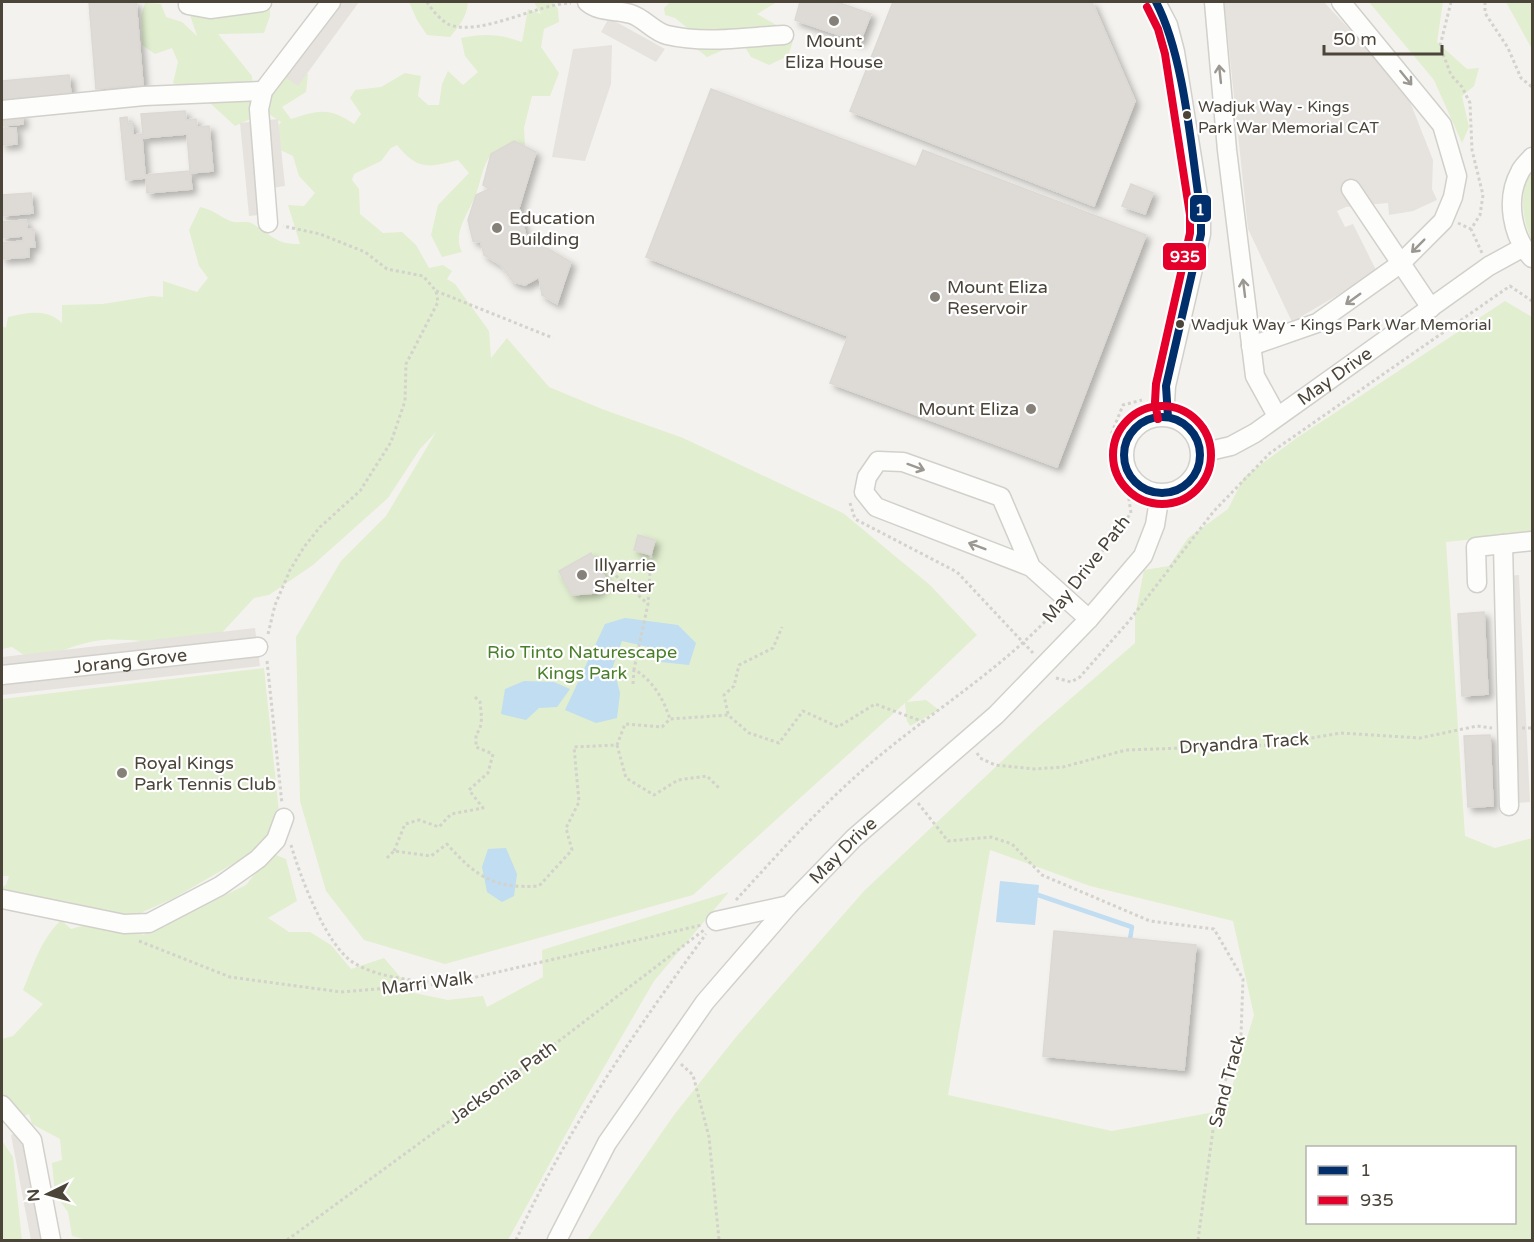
<svg xmlns="http://www.w3.org/2000/svg" width="1534" height="1242" font-family="'Varela Round',sans-serif">
<style>
.green{fill:#e1eecf;fill-rule:evenodd}
.parking{fill:#e6e3df}
.water{fill:#c0ddf1}
.lines{fill:none;stroke-linecap:round;stroke-linejoin:round}
.stream{stroke:#c0ddf1;stroke-width:4.5}
.building{fill:#dedbd6;stroke:#dcd9d4;stroke-width:1.5;fill-rule:evenodd;filter:url(#shadow)}
.minor-casing{stroke:#d2d0cb;stroke-width:21}
.path{stroke:#d3d2cc;stroke-width:3;stroke-dasharray:3 3;stroke-linecap:butt}
.minor{stroke:#fdfdfc;stroke-width:18}
.bus-1-casing{stroke:#fff;stroke-width:12}
.bus-2-casing{stroke:#fff;stroke-width:12}
.bus-1{stroke:#002f6c;stroke-width:8}
.bus-2{stroke:#e4002b;stroke-width:8}
.oneway{stroke:#9b9791}
.poi-dot{fill:#868178;stroke:#fff;stroke-width:2}
.bus-dot{fill:#4b4439;stroke:#fff;stroke-width:2}
.labels{text-anchor:middle;stroke-width:4.5;stroke-linejoin:round;paint-order:stroke}
.bus-label{font-size:16px;fill:#4b4439;stroke:#fff;text-anchor:start}
.poi-label{font-size:18px;fill:#4b4439;stroke:#fff;text-anchor:start}
.street-label{font-size:18px;fill:#4b4439;stroke:#fff}
.park-label{font-size:18px;fill:#4a7f2a;stroke:#fff}
.line-badge{stroke:#fff;stroke-width:2}
.badge-label{font-size:16px;text-anchor:middle;font-weight:bold;fill:#fff}
</style>
<defs>
<filter id="shadow"><feDropShadow dx="4.5" dy="4.5" stdDeviation="3" flood-color="#0004"/></filter>
</defs>
<rect width="100%" height="100%" fill="#f4f2ee"/>
<path class="green" d="M270,2V16L264,33L218,34L252,76L253,91L271,76L308,74L306,92L282,107L291,119C319,110 329,107 354,124L361,114L350,98L355,90L381,87L405,73L421,76L418,96L428,105H439L442,84L448,71L463,85L478,72L465,56L461,38C485,33 500,34 522,42L528,9L541,14L534,2H553L558,9L559,22L544,29L541,47L559,73L550,96H532L524,128L525,146C512,146 499,145 490,156C483,165 481,180 477,191C472,208 451,233 462,252L442,257L431,235L438,205L469,173L458,160C428,168 417,170 397,145L391,148L381,161L354,174L352,180L359,189L360,214L383,233L402,232L416,245L429,268L443,265L452,271L447,279L455,284L489,331L491,358L507,338L549,387L602,409L683,438L843,513L930,585L977,635L907,702L926,700L939,710L910,726L907,721L905,703L693,895L445,964L364,940L326,891L300,801L296,637L341,561L386,516L436,432L420,449L388,498L313,565L269,595L254,598L218,637C203,639 187,643 172,643C148,643 126,638 102,640C75,643 57,655 30,659L12,647L2,649V326L6,328L8,317C28,313 46,308 62,323V305L103,304L152,296L163,297V281L197,292L208,278L199,266L189,230L200,207C214,210 219,216 230,221C237,224 247,220 253,224C272,235 276,245 300,244L288,205L304,206L315,193L299,176L293,156L274,147L271,135L281,122L266,112L235,126L211,104L173,83L178,62L172,48L155,54L142,45L141,16L145,3L161,4L166,17L182,22L197,36L189,12Z
M409,2H468C467,17 459,26 450,37L427,35L417,20Z
M670,2H777L757,14L785,30L793,41L788,56L769,65L751,57L742,42L707,57L698,50L696,35L675,18L665,15L664,8Z
M1369,2H1443L1437,42L1467,69L1479,68L1474,86L1462,96L1469,127L1462,143L1434,80Z
M1506,2H1532V49Z
M1532,167V241C1521,216 1519,191 1532,167Z
M1505,301L1532,317V533L1446,542L1465,836L1495,848L1532,838V1240H587L674,1115L736,1037L864,891L1038,727L1135,643V616L1144,570L1169,566L1188,538L1228,509L1244,477L1298,437ZM990,850L1090,886L1233,921L1254,1015L1225,1110L1112,1131L948,1095ZM1308,1148H1514V1222H1308Z
M264,668L280,822L269,843L174,898L125,920L2,895V887L6,885L9,876H2V699Z
M271,853L286,859L297,901L268,918L289,932H310L331,945L351,969L384,958L414,993L448,1000L483,996L487,1007L543,977L542,950L729,892L654,981L578,1112L508,1240H87L72,1236L68,1212L55,1194L52,1163L62,1160L60,1139L32,1124L29,1114L6,1124L2,1120V1039L13,1036L43,1004L23,990C34,964 40,941 61,920L71,929C94,921 122,923 143,935L246,885Z
M2,1141L13,1157L22,1240H2Z"/>
<path class="parking" d="M331,2H359L298,86L279,73Z
M1224,2H1324L1405,89L1433,160L1432,189L1437,200L1413,211L1389,215L1388,203L1346,207L1337,211L1345,227L1353,224L1377,272L1292,322L1248,229Z
M609,18L665,49L656,62L601,32Z
M612,45L611,84L585,161L552,157L573,49Z
M278,119L285,186L265,189L267,214L249,216L240,123Z
M1519,575L1530,802L1517,803L1506,576Z
M255,628L260,666L2,695V657Z
M22,1131L44,1240H31L11,1135Z"/>
<path class="water" d="M625,618L678,625L696,643L689,665L661,662L648,647L622,641L613,666L620,693L617,718L596,723L565,710L605,624Z
M524,681L554,682L570,689L557,707L539,708L526,720L501,714L505,689Z
M506,848L517,874L514,896L502,902L487,892L482,867L488,849Z
M1000,881L1039,885L1035,925L996,922Z"/>
<g class="lines">
<path class="stream" d="M1038,895L1132,927L1130,939"/>
</g>
<path class="building" d="M89,2H136L143,85L96,89Z
M800,2H837L871,14L860,42L795,20Z
M893,2H1092L1135,101L1094,206L850,111Z
M69,75L71,95L2,103V81Z
M711,89L916,167L923,150L1146,235L1057,467L830,383L848,336L646,257Z
M185,111L186,120L196,119L197,127L209,126L213,171L190,173L192,189L147,193L146,178L126,180L120,118L127,117L128,124L132,123L133,135L143,134L141,114ZM187,134L190,171L145,175L142,138Z
M22,114L23,124L2,126V116Z
M16,128L17,144L2,145V129Z
M514,141L536,152L519,208L526,236L571,262L557,304L542,295L539,277L525,285L513,282L501,265L484,255L481,242L473,241L468,220L476,195L489,189L483,185L491,154Z
M1131,184L1153,193L1145,214L1122,206Z
M31,193L33,213L2,216V195Z
M26,220L27,229H33L35,247H29V257L2,259V243L24,241L23,236L2,238V222Z
M638,535L655,540L651,555L634,550Z
M591,553L606,579L602,588L595,593L572,595L559,571Z
M1484,612L1488,694L1462,696L1458,614Z
M1490,735L1493,806L1468,807L1464,736Z
M1054,931L1196,945L1184,1070L1043,1056Z"/>
<g class="lines">
<g class="minor-casing">
<g id="minor">
<path d="M587,2C600,13 615,9 631,14C644,18 654,32 667,35C705,44 746,37 784,35"/>
<path d="M1156,2L1168,25L1175,52L1201,214V234L1166,386L1165,402L1168,417"/>
<path d="M1214,2L1227,150L1255,376L1277,416"/>
<path d="M188,5L210,9L262,2"/>
<path d="M2,110L144,96L263,91"/>
<path d="M1532,157C1528,162 1522,167 1520,172C1505,199 1512,237 1532,258"/>
<path d="M1351,189L1431,308"/>
<path d="M268,223L259,109L263,91L331,2"/>
<path d="M1251,346L1317,323L1400,264L1443,221L1453,197L1457,176L1442,125L1341,2"/>
<circle cx="1162" cy="455" r="38"/>
<path id="s1" d="M1201,453L1231,446L1255,433L1489,266L1522,248"/>
<path d="M1503,544L1509,806"/>
<path d="M1031,567L1001,497L903,462L878,461L867,477L864,492L876,507L1031,567L1089,619"/>
<path d="M1477,583L1476,547L1532,541"/>
<path id="s2" d="M2,675L258,647"/>
<path d="M2,899L124,924L149,923L220,886L258,859L276,840L284,818"/>
<path d="M716,921L789,905"/>
<path d="M2,1105L32,1140L51,1240"/>
<path id="s3" d="M557,1240L607,1143L705,1002L789,905L854,838L996,715L1089,619L1143,556L1155,525L1160,494"/>
</g>
</g>
<path class="path" d="M427,2C432,10 441,21 450,25C482,36 537,4 571,3
M1451,2L1440,46L1451,75L1462,87L1470,103L1472,150L1483,195L1480,215L1471,229L1482,253
M1485,2V13L1508,48L1521,78L1532,87
M1458,223L1471,229
M436,291L553,338
M850,503L855,519L957,572L1033,653
M651,555L648,604L634,669C653,681 663,698 670,719
M601,570L607,568L648,604
M1077,585L1131,513L1128,493L1112,466L1111,435L1123,405L1142,400
M268,634L275,605L290,570L304,547L320,527L360,491L391,442L405,401L406,364L438,302L436,291L423,276L387,269L365,252L320,234L283,226
M267,661L282,804
M1056,678L1071,682L1080,677L1129,621L1214,511L1270,453L1510,286L1532,301
M633,684L634,669
M728,714L724,695L734,686L739,665L773,648L782,627
M1522,728H1532
M617,745L626,778L654,795L678,780L707,776L720,789
M977,753L980,758L995,765L1035,769L1063,767L1126,750L1269,745L1341,733L1420,738L1477,726L1492,728
M918,803L948,841L991,837L1012,844L1042,875L1150,921L1214,929L1243,979L1241,1035L1216,1108L1198,1240
M291,845C300,876 326,946 354,963C381,979 415,980 445,984
M394,851L405,824L419,820L439,827L451,814L483,808L469,790L488,773L493,754L476,747V734C484,727 481,712 480,702L473,695
M387,858L394,851L431,856L447,844C476,877 495,889 539,886L572,850L566,828L579,802L574,747L617,745L625,724L662,727L670,719L728,715L749,733L779,743L803,711L838,727L875,704L924,722
M736,900C777,855 818,809 864,769C927,714 999,672 1055,611
M139,941L230,977L341,992L439,984
M446,984L702,925
M681,1064L693,1075L709,1137L719,1240
M287,1240L551,1047L704,930
M516,1240C566,1131 635,1031 706,934"/>
<use href="#minor" class="minor"/>
<g class="bus-1-casing">
<path id="bus-1" d="M1156,2C1185,58 1191,150 1201,214V234L1166,386L1168,417
M1124 455a38 38 0 1 1 76 0a38 38 0 1 1-76 0Z"/>
</g>
<g class="bus-2-casing">
<path id="bus-2" d="M1147,7L1158,29L1165,54L1190,215V233L1156,384L1155,402L1158,419
M1113 455a49 49 0 1 1 98 0a49 49 0 1 1-98 0Z"/>
</g>
<use href="#bus-1" class="bus-1"/>
<use href="#bus-2" class="bus-2"/>
</g>
<defs><path id="oneway-shaft" d="M-6 0H5M1.5-3L5.5 0L1.5 3" fill="none" stroke-width="1.6" stroke-linecap="round" stroke-linejoin="round" transform="scale(1.5)"/></defs>
<g class="oneway">
<use href="#oneway-shaft" transform="translate(1220 74) rotate(-96)"/>
<use href="#oneway-shaft" transform="translate(1406 78) rotate(51)"/>
<use href="#oneway-shaft" transform="translate(1418 246) rotate(135)"/>
<use href="#oneway-shaft" transform="translate(1244 288) rotate(-97)"/>
<use href="#oneway-shaft" transform="translate(1353 299) rotate(144)"/>
<use href="#oneway-shaft" transform="translate(916 467) rotate(20)"/>
<use href="#oneway-shaft" transform="translate(977 546) rotate(-159)"/>
</g>
<g class="poi-dot">
<circle cx="834" cy="21" r="6"/>
<circle cx="497" cy="228" r="6"/>
<circle cx="935" cy="297" r="6"/>
<circle cx="1031" cy="409" r="6"/>
<circle cx="582" cy="575" r="6"/>
<circle cx="122" cy="773" r="6"/>
</g>
<g class="bus-dot">
<circle cx="1187" cy="115" r="5"/>
<circle cx="1180" cy="324" r="5"/>
</g>
<g class="labels">
<g class="bus-label">
<text x="1198" y="112">Wadjuk Way - Kings<tspan x="1198" dy="21">Park War Memorial CAT</tspan></text>
<text x="1191" y="330">Wadjuk Way - Kings Park War Memorial</text>
</g>
<g class="poi-label">
<text x="834" y="47" text-anchor="middle">Mount<tspan x="834" dy="21">Eliza House</tspan></text>
<text x="509" y="224">Education<tspan x="509" dy="21">Building</tspan></text>
<text x="947" y="293">Mount Eliza<tspan x="947" dy="21">Reservoir</tspan></text>
<text x="1019" y="415" text-anchor="end">Mount Eliza</text>
<text x="594" y="571">Illyarrie<tspan x="594" dy="21">Shelter</tspan></text>
<text x="134" y="769">Royal Kings<tspan x="134" dy="21">Park Tennis Club</tspan></text>
</g>
<g class="street-label">
<text dy="6" stroke="none"><textPath href="#s1" startOffset="156">May Drive</textPath></text>
<text transform="translate(1086 569) rotate(-52)" y="6">May Drive Path</text>
<text dy="6" stroke="none"><textPath href="#s2" startOffset="129">Jorang Grove</textPath></text>
<text transform="translate(1244 743) rotate(-4)" y="6">Dryandra Track</text>
<text dy="6" stroke="none"><textPath href="#s3" startOffset="486">May Drive</textPath></text>
<text transform="translate(427 983) rotate(-7)" y="6">Marri Walk</text>
<text transform="translate(1227 1081) rotate(-75)" y="6">Sand Track</text>
<text transform="translate(503 1082) rotate(-36)" y="6">Jacksonia Path</text>
</g>
<g class="park-label">
<text x="582" y="658">Rio Tinto Naturescape<tspan x="582" dy="21">Kings Park</tspan></text>
</g>
</g>
<g class="line-badge">
<rect x="1189" y="194" width="23" height="29" rx="6" fill="#002f6c"/>
<rect x="1162" y="242" width="45" height="29" rx="6" fill="#e4002b"/>
</g>
<g class="badge-label">
<text x="1200" y="215">1</text>
<text x="1185" y="262">935</text>
</g>
<rect width="1534" height="1242" fill="none" stroke="#4b4439" stroke-width="6"/>
<rect x="1306" y="1146" width="210" height="78" fill="#ffffff" stroke="#b7b4b0" stroke-width="1.5"/>
<rect x="1318" y="1166" width="30" height="9" fill="#002f6c" stroke="#b7b4b0" stroke-width="1.5"/>
<text x="1360" y="1176" font-size="18" fill="#4b4439">1</text>
<rect x="1318" y="1196" width="30" height="9" fill="#e4002b" stroke="#b7b4b0" stroke-width="1.5"/>
<text x="1360" y="1206" font-size="18" fill="#4b4439">935</text>
<g transform="translate(48 1194) rotate(265)" stroke="#ffffff" stroke-width="4.5" paint-order="stroke">
<path d="M0-4.5L10 22L0 15L-10 22Z" fill="#4b4439"/>
<text y="-9" font-size="16" font-weight="bold" text-anchor="middle" fill="#4b4439">N</text>
</g>
<path d="M1324 45v9h118v-9" fill="none" stroke="#4b4439" stroke-width="3"/>
<text x="1333" y="45" font-size="18" fill="#4b4439" stroke="#ffffff" stroke-width="4.5" paint-order="stroke">50 m</text>
</svg>
